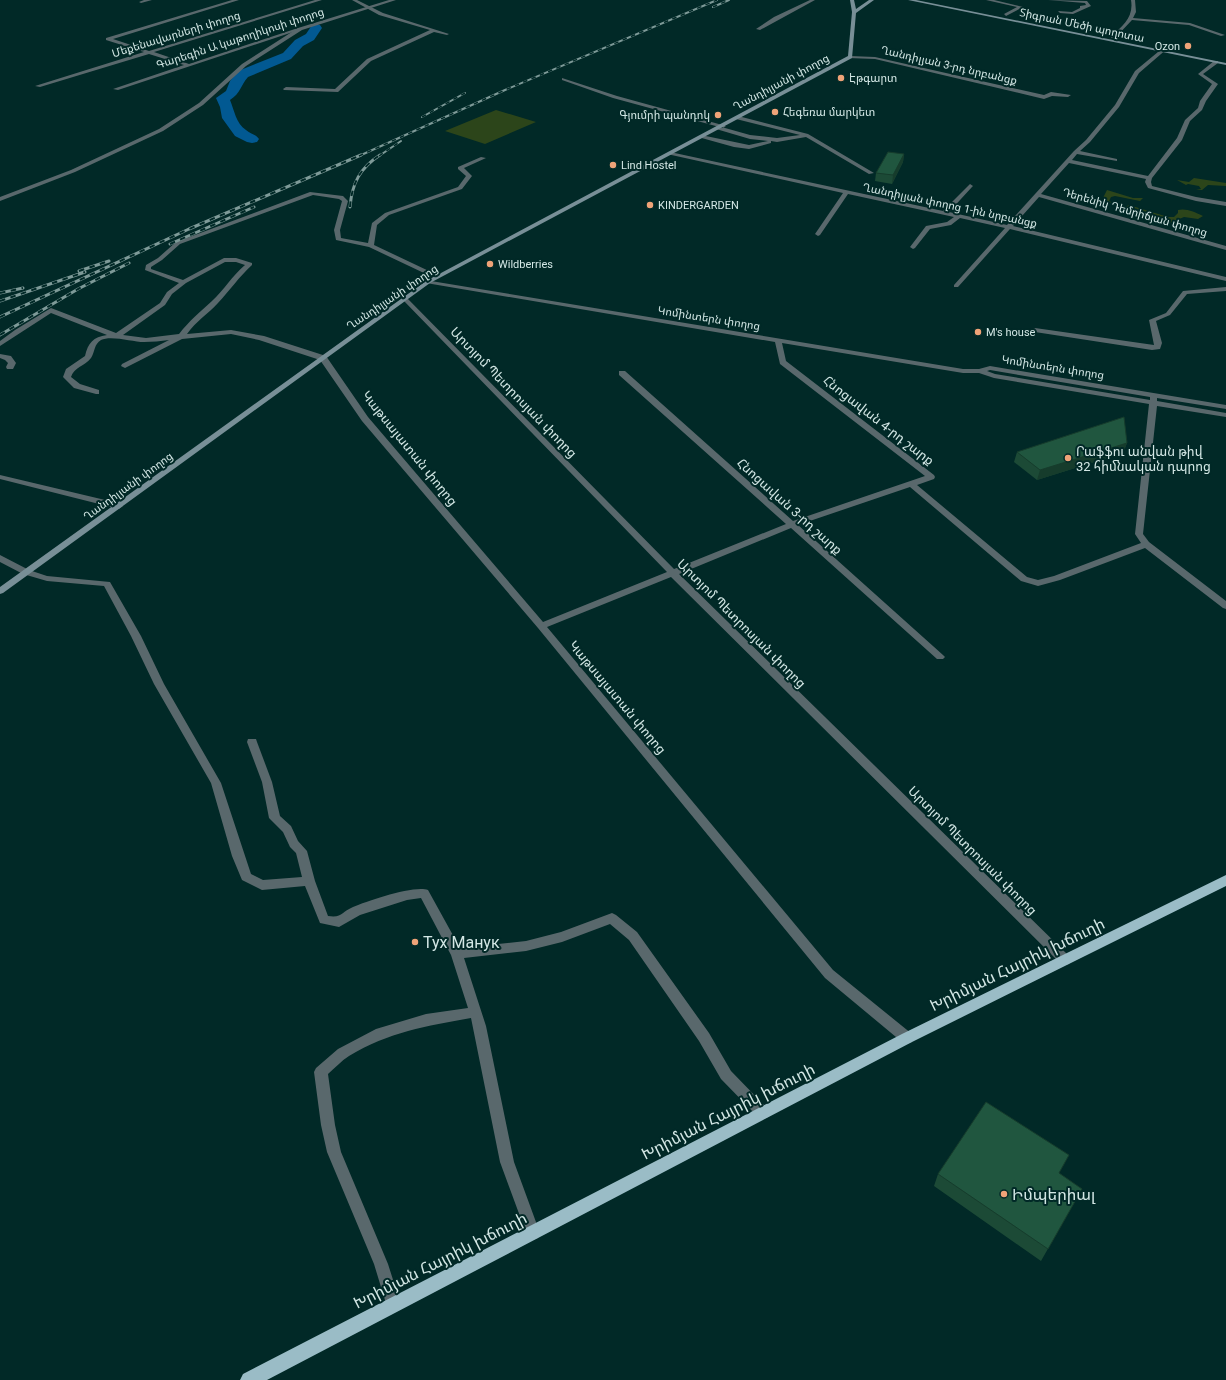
<svg xmlns="http://www.w3.org/2000/svg" width="1226" height="1380" font-family="Roboto,'Noto Sans Armenian',sans-serif">
<style>
.green{fill:#2c451a}
.lines{fill:none;stroke-linecap:round;stroke-linejoin:round}
.river{fill:#025992;fill-rule:evenodd}
.minor{fill:#59686c;fill-rule:evenodd}
.tertiary{fill:#59686c;fill-rule:evenodd}
.secondary{fill:#788f97;fill-rule:evenodd}
.trunk{fill:#9abcc6;fill-rule:evenodd}
.rail-far1-casing{stroke:#7e9a98;stroke-width:2}
.rail-casing{stroke:#7e9a98;stroke-width:3}
.rail-far1{stroke:#012927;stroke-width:1.5;stroke-dasharray:4.5;stroke-linecap:butt}
.rail{stroke:#012927;stroke-width:2;stroke-dasharray:5.5;stroke-linecap:butt}
.wall{fill:#1c4a36}
.shaded-wall{fill:#163c2c}
.building{fill:#20563f;stroke:#163c2c}
.poi-dot{fill:#efa378;stroke:#012927;stroke-width:1.5}
.labels{text-anchor:middle;stroke-width:4;stroke-linejoin:round;paint-order:stroke}
.far-street-label{font-size:11px;fill:#d3e7e5;stroke:#012927}
.far-poi-label{font-size:11px;fill:#d3e7e5;stroke:#012927;text-anchor:start}
.street-label{font-size:13px;fill:#d3e7e5;stroke:#012927}
.poi-label{font-size:13px;fill:#d3e7e5;stroke:#012927;text-anchor:start}
.near-poi-label{font-size:16px;fill:#d3e7e5;stroke:#012927;text-anchor:start}
.near-street-label{font-size:16px;fill:#d3e7e5;stroke:#012927}
</style>
<rect width="100%" height="100%" fill="#012927"/>
<path class="green" d="M496,110L536,122L485,144L445,131Z
M1194,178L1226,183V186L1208,185L1202,190H1196V192V190L1201,189L1199,186L1188,184L1186,185L1177,180L1189,182Z
M1107,190L1133,198H1143L1140,201L1115,196L1111,197L1109,201L1113,203L1104,201L1103,198Z
M1129,205L1168,217H1174L1178,213V210C1186,208 1195,212 1203,216L1198,219L1184,217L1170,223L1155,217H1148L1146,215L1124,211L1123,208Z"/>
<g class="lines">
<path class="river" d="M316,24L320,25L322,28L314,40L303,46L291,59L248,77C240,86 241,93 230,100C234,109 236,124 246,130C250,134 256,134 259,139L257,142L252,143L247,142L235,136L222,118L220,107L216,98L226,91L230,81L238,71L283,53L295,40L306,34L312,25Z"/>
<path class="minor" d="M144,0H152L141,3L139,2Z
M232,0H239L113,39L149,51L315,0H322L154,52L189,64L298,28L302,29L118,90L113,89L184,65L149,54L40,87L35,86L144,52L106,40V38Z
M352,0H357L383,13L449,34L447,35L434,32L371,61L338,92L284,90L283,89L286,87L335,89L367,59L430,30L379,15Z
M810,0H815L760,30L756,29L774,17Z
M986,0H994L1023,7L1006,16L1004,14L1017,7Z
M1048,0L1087,1L1091,6L1073,14L1060,13L1058,11L1072,12L1080,8V6L1086,5L1085,3Z
M1131,0H1135L1136,12L1133,18L1190,23L1225,35L1221,36L1189,25L1132,20L1115,38H1111V36C1123,26 1134,17 1131,0Z
M1164,47L1168,48L1139,73L1119,107L1090,142L1080,151L1117,159V161L1077,154L1072,160L1148,176L1177,138L1185,120L1198,108L1200,101L1212,84L1198,74L1214,61H1218V63L1203,74L1218,84L1206,101L1202,110L1190,121L1182,140L1152,178L1151,182L1152,186L1196,197L1226,202V206L1196,201L1148,188L1145,182L1146,179L1069,163L1041,194L1226,246V250L1039,197L1013,226L1226,277V281L1010,229L958,287H954V285L1005,228L960,218L951,225L930,229L915,248L913,249L910,247L926,226L947,222L954,217L848,194L820,235L818,236L815,234L843,193L667,154L670,152L943,211L970,184L973,186L972,187L949,212L1007,225L1074,151L1086,140L1115,105L1135,71Z
M850,56L875,57L1044,95L1051,92L1071,95L1068,97L1052,96L1044,99L875,59L848,58Z
M562,78L617,96L726,126L723,128L613,98L562,80Z
M738,116L808,134L874,173L869,174L806,137L777,142L771,141V143L749,149L734,147L698,137L701,135L749,145L768,141L750,139L716,129L715,128L718,126L750,135L777,138L800,135L736,119L735,118Z
M481,157L486,158L464,168L472,176L462,189L389,215L377,225L374,245L431,272V281L963,369H979L990,366L1226,405V409L1157,398V401L1226,413V417L1157,406L1143,534L1149,542L1226,601V609L1223,608L1145,548L1060,580L1038,586L1021,581L910,487L798,525L943,655L945,657L943,659H937L791,528L679,574L1069,956L1071,960L1069,964L1065,965L1061,964L671,577L547,627L833,970L912,1034L913,1038L912,1042L907,1044L902,1042L825,978L538,628L362,421L320,360L259,340L231,334L182,339L125,368L121,366L122,364L169,340C161,341 152,342 144,342C133,342 111,335 101,340C94,344 95,352 91,358C85,366 74,367 71,377L80,384L99,390V394H96L74,388L63,377L66,369L85,356C88,343 93,337 107,335L51,313L0,346V341L15,330L51,308L116,333L160,303L167,292L179,283L145,270L146,265L158,258L176,242L310,192L343,196L348,201L340,230L341,238L368,243L372,223L385,213L458,187L466,176L458,169V167ZM313,195L339,199L342,201L334,230L336,240L369,247L426,274V283L775,342L780,364L925,476L793,521L625,371H619V375L786,524L674,569L407,298H403V300L667,572L543,622L368,417L326,356L264,336L231,330L187,334C196,321 208,314 218,303C230,290 239,277 252,265V263L236,258H224L183,280L151,269V267L162,260L180,244ZM225,262H236L245,265C232,276 224,290 212,301C199,313 190,320 179,334L146,338L123,335L165,305L172,294L186,283ZM782,343L963,373H979L994,378L1149,404L1135,534L1141,543L1054,576L1038,580L1027,577L917,485L934,479L935,477L934,475L786,361ZM990,370L1150,397V400L995,374L987,371Z
M1226,287V291L1187,294L1170,315L1156,321L1162,343L1160,349L1152,350L1035,332L1031,330L1035,328L1154,345L1149,320L1166,313L1183,291Z
M0,354L11,356L16,363L13,369H7L6,367L8,363L5,360L0,358Z
M0,475L122,504L123,506L119,509L0,479Z
M0,555L29,570L47,576L110,582L141,636L164,684L221,783L251,874L263,880L302,877L296,853L290,847L283,832L269,818L262,782L247,742L248,739H256L257,742L272,782L280,816L291,826L298,841L307,851L315,881L328,916C343,918 341,912 353,907C368,901 414,885 428,890L460,948L526,941L561,932L612,913L616,915L637,932L709,1033L731,1071L768,1109L770,1113L768,1117L763,1119L758,1117L721,1079L699,1041L629,940L610,924L562,942L526,951L464,958L486,1026L514,1162L540,1233L538,1238L533,1240L528,1238L500,1162L471,1018C426,1026 389,1032 349,1056C341,1061 335,1068 328,1074L335,1125L341,1152L388,1264L401,1305L398,1310L393,1313L388,1310L374,1264L327,1152L321,1125L314,1072L316,1068L338,1049L376,1029L426,1014L468,1008L451,955L421,898L407,900L360,915L339,927L320,923L305,886L262,890L242,880L232,856L211,783L154,684L131,636L104,586L47,581L23,574L0,562Z"/>
<path class="tertiary" d="M389,0H396L302,30L246,66L203,105L163,131L75,172L0,201V197L71,170L159,129L199,103L242,64L298,28Z"/>
<path class="secondary" d="M850,0H854L856,9L869,0H874L856,13L852,58L430,283L3,593L0,594V587L426,281L848,56L852,12Z
M908,0H916L1226,63V65Z"/>
<path class="trunk" d="M1226,875V886L912,1042L267,1380H240L243,1374L902,1034Z"/>
<g class="rail-far1-casing">
<path id="rail-far1" d="M713,7L729,0
M422,117L465,93
M359,156L505,90L717,0
M379,156L401,141"/>
</g>
<g class="rail-casing">
<path id="rail" d="M350,207C352,183 360,168 380,155
M170,244L254,207
M79,271L109,261
M0,293L23,288
M0,301L85,272
M0,317L189,229L361,155
M0,335L78,289L129,263"/>
</g>
<use href="#rail-far1" class="rail-far1"/>
<use href="#rail" class="rail"/>
</g>
<path class="wall" d="M904,154L903,162L892,184L875,181L876,173Z
M1127,443L1123,453L1037,480L1014,462L1017,452Z
M938,1174H1059L1082,1189L1041,1261L934,1186Z"/>
<path class="shaded-wall" d="M904,154L903,162L892,184L893,175Z
M1127,443L1123,453L1037,480L1040,470Z"/>
<path class="building" d="M888,152L904,154L893,175L876,173Z
M1124,417L1127,443L1040,470L1017,452Z
M986,1102L1069,1155L1059,1173L1082,1189L1048,1249L938,1174Z"/>
<g class="poi-dot">
<circle cx="1188" cy="46" r="4"/>
<circle cx="841" cy="78" r="4"/>
<circle cx="775" cy="112" r="4"/>
<circle cx="718" cy="115" r="4"/>
<circle cx="613" cy="165" r="4"/>
<circle cx="650" cy="205" r="4"/>
<circle cx="490" cy="264" r="4"/>
<circle cx="978" cy="332" r="4"/>
<circle cx="1068" cy="458" r="4"/>
<circle cx="415" cy="942" r="4"/>
<circle cx="1004" cy="1194" r="4"/>
</g>
<g class="labels">
<g class="far-street-label">
<text transform="translate(1082 25) rotate(12)" y="4">Տիգրան Մեծի պողոտա</text>
<text transform="translate(176 34) rotate(-17)" y="4">Մեքենավարների փողոց</text>
<text transform="translate(240 38) rotate(-18)" y="4">Գարեգին Ա կաթողիկոսի փողոց</text>
<text transform="translate(949 65) rotate(13)" y="4">Ղանդիլյան 3-րդ նրբանցք</text>
<text transform="translate(781 82) rotate(-28)" y="4">Ղանդիլյանի փողոց</text>
<text transform="translate(950 205) rotate(12)" y="4">Ղանդիլյան փողոց 1-ին նրբանցք</text>
<text transform="translate(1135 212) rotate(16)" y="4">Դերենիկ Դեմրիճյան փողոց</text>
<text transform="translate(392 297) rotate(-34)" y="4">Ղանդիլյանի փողոց</text>
<text transform="translate(709 318) rotate(9)" y="4">Կոմինտերն փողոց</text>
<text transform="translate(1053 367) rotate(9)" y="4">Կոմինտերն փողոց</text>
<text transform="translate(128 486) rotate(-36)" y="4">Ղանդիլյանի փողոց</text>
</g>
<g class="far-poi-label">
<text x="1180" y="50" text-anchor="end">Ozon</text>
<text x="849" y="82">Էթգարտ</text>
<text x="783" y="116">Հեգեռա մարկետ</text>
<text x="710" y="119" text-anchor="end">Գյումրի պանդոկ</text>
<text x="621" y="169">Lind Hostel</text>
<text x="658" y="209">KINDERGARDEN</text>
<text x="498" y="268">Wildberries</text>
<text x="986" y="336">M's house</text>
</g>
<g class="street-label">
<text transform="translate(514 392) rotate(46)" y="5">Արտյոմ Պետրոսյան փողոց</text>
<text transform="translate(879 420) rotate(38)" y="5">Հնոցավան 4-րդ շարք</text>
<text transform="translate(410 448) rotate(51)" y="5">Կաթսայատան փողոց</text>
<text transform="translate(790 506) rotate(42)" y="5">Հնոցավան 3-րդ շարք</text>
<text transform="translate(742 623) rotate(45)" y="5">Արտյոմ Պետրոսյան փողոց</text>
<text transform="translate(618 697) rotate(50)" y="5">Կաթսայատան փողոց</text>
<text transform="translate(973 850) rotate(45)" y="5">Արտյոմ Պետրոսյան փողոց</text>
</g>
<g class="poi-label">
<text x="1076" y="456">Րաֆֆու անվան թիվ<tspan x="1076" dy="15">32 հիմնական դպրոց</tspan></text>
</g>
<g class="near-poi-label">
<text x="423" y="948">Тух Манук</text>
<text x="1012" y="1200">Իմպերիալ</text>
</g>
<g class="near-street-label">
<text transform="translate(1017 964) rotate(-26)" y="6">Խրիմյան Հայրիկ խճուղի</text>
<text transform="translate(728 1111) rotate(-27)" y="6">Խրիմյան Հայրիկ խճուղի</text>
<text transform="translate(440 1260) rotate(-27)" y="6">Խրիմյան Հայրիկ խճուղի</text>
</g>
</g>
</svg>
